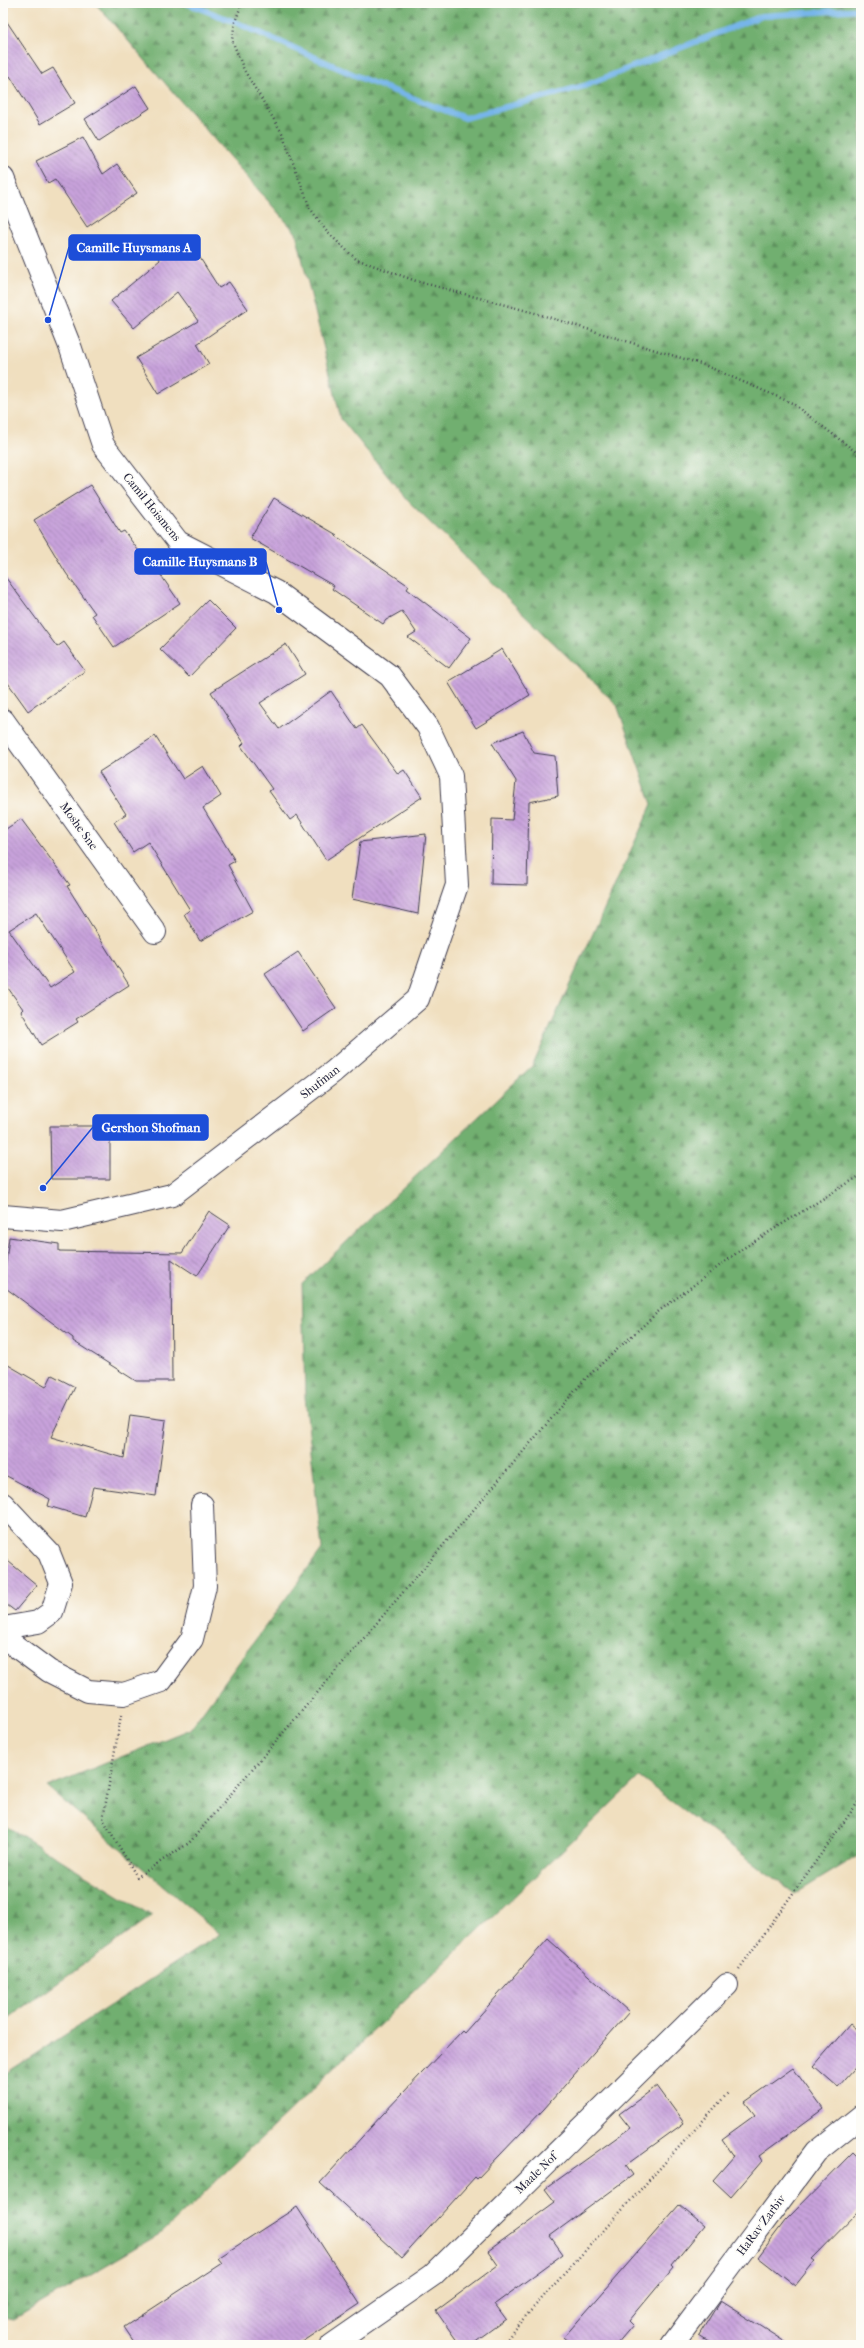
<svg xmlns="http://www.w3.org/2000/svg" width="864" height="2348" font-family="'IM FELL French Canon',serif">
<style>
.forest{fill:url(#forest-firs);stroke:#4a6855}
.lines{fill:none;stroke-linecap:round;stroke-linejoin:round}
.stream{stroke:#76b5ea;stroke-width:6}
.building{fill:url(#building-back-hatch);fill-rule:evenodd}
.minor-casing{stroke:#413e4f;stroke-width:24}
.path{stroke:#413e4f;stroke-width:2.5;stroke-dasharray:1 3;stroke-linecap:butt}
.minor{stroke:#fff;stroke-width:22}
.labels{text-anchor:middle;stroke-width:3.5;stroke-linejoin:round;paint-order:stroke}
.street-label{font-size:12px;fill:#22223b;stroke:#fdfcf7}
.leader{fill:none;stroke:#1d4ed8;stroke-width:1.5}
.callout-dot{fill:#1d4ed8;stroke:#fdfcf7;stroke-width:1.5}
.callout{fill:#1d4ed8;stroke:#1d4ed8;stroke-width:1.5}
.callout-label{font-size:13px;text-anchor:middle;font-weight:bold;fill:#fff}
</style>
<defs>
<pattern id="forest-firs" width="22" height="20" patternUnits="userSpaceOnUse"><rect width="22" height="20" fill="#71af6f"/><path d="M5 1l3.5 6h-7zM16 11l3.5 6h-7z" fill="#5c8e5c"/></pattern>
<pattern id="building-back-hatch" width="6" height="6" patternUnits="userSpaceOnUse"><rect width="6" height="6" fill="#c8a2db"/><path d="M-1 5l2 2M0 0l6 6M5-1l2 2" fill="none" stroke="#a284b3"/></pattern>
</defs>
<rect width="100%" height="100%" fill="#fdfcf7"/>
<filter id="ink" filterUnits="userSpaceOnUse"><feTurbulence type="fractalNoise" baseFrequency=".025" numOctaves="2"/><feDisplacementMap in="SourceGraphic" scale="8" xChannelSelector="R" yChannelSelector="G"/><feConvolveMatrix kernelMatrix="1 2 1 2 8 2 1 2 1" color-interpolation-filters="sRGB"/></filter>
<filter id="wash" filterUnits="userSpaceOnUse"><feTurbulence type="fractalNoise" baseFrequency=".012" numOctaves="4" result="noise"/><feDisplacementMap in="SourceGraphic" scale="16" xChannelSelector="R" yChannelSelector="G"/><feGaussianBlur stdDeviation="0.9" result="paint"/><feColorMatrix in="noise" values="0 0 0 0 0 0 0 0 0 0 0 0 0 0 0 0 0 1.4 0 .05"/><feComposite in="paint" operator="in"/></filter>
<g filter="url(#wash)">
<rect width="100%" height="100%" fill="#f0dfbf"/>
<path class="forest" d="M95,3H861V1854L795,1894L639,1777L163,2232L14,2319L3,2317V2075L220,1934L47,1787L190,1729L322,1549L305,1397L302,1284L533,1065L652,804L617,705L408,501L341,419L296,233Z
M3,1824L152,1916L3,2022Z"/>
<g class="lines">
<path class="stream" d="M186,3L235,22L368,81L465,118L584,86L761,16L861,9"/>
</g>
<g id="blocks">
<path class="building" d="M3,16L42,74L53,68L75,103L40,124L10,76L3,80Z
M136,86L150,108L99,141L85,119Z
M83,137L103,174L117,164L137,193L87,227L55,179L48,183L36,161Z
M188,239L219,288L229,282L248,309L197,344L209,364L158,394L136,358L198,321L177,292L134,328L111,301L160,260L159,257Z
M90,485L120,533L124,531L155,573L158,571L180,603L114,647L92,615L95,613L66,573L34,520Z
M274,498L337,535L336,536L409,586L407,589L471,638L449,668L408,637L416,632L402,611L386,620L383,624L332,589L334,586L250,538Z
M3,574L57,647L64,642L85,671L28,711L3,676Z
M208,600L236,628L189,677L160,649Z
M286,644L305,674L260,703L279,729L331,691L357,729L362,725L398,774L404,770L422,797L326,860L297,815L290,820L269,791L272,789L241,746L244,743L211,692Z
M502,649L530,695L476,728L448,682Z
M523,731L534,753L555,756L558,796L529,802L527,885L491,884L492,819L512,820L516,781L492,743Z
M155,736L183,779L203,766L221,796L203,808L235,861L228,865L253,911L200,941L184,914L190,910L148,842L133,852L114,822L126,814L99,772Z
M21,819L70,885L67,886L129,985L76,1019L78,1022L41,1045L21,1011L23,1009L3,981V831ZM36,913L75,972L50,988L9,930Z
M426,834L418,914L352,899L360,842Z
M298,952L336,1008L303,1031L265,974Z
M50,1126H110V1179H51Z
M209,1211L230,1225L197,1276L171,1259L172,1381H136L73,1341V1338L3,1286L9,1237L59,1244V1251L182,1253Z
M3,1362L46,1387L52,1375L75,1387L51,1437L124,1458L130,1415L166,1420L156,1496L93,1487L85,1517L48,1506L50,1499L3,1474Z
M3,1557L37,1585L15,1611L3,1602Z
M548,1939L629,2012L544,2109L477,2179L475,2177L402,2258L320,2183L382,2115L462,2031L464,2033Z
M850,2024L861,2033V2061L838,2087L814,2066Z
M793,2068L823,2109L759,2156L762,2161L731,2197L713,2180L734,2156L722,2139L755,2115L745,2102Z
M657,2086L684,2123L626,2165L633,2175L550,2236L563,2254L495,2304L506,2319L470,2345H460L436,2311L498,2265L488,2251L555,2202L545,2189L630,2128L619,2114Z
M853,2152L861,2160V2209L812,2259L815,2261L795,2286L758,2257L785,2221Z
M679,2205L704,2226L672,2265L674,2267L629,2321L633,2325L616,2345H573L564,2337Z
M297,2207L360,2304L298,2345H136L124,2327L222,2263L218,2258Z
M720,2301L790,2345H715L699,2335Z"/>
</g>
</g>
<g filter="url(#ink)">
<use href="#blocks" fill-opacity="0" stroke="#413e4f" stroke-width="1"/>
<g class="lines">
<g class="minor-casing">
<path id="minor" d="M3,178L71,349L103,445L178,542L276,592L390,676L428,727L451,776L457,885L418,999L333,1072L172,1195L62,1221L3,1216
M3,720L155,932
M3,1504L49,1553L61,1583L52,1612L38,1622L3,1628
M3,1637L49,1671L88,1691L124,1694L161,1681L192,1639L205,1586L202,1505
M332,2345L433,2275L727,1985
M672,2345L816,2152L861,2116"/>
</g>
<path class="path" d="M242,3L235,22L232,40L244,70L282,133L310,208L327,232L356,259L416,281L535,313L704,365L792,403L856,452L861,458
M121,1715L103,1819L137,1877L189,1843L586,1378L659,1311L742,1249L861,1175
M739,1969L861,1798
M503,2345L516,2327L728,2093"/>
<use href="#minor" class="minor"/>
</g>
</g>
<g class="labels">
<g class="street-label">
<text transform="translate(152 507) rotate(51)" y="4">Camil Hoismens</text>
<text transform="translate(79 826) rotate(54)" y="4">Moshe Sne</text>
<text transform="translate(320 1082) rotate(-38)" y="4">Shufman</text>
<text transform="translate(536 2173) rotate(-44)" y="4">Maale Nof</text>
<text transform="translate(761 2225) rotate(-53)" y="4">HaRav Zarbiv</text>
</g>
</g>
<path class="leader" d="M48 320L69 247M279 610L266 562M43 1188L93 1127"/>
<g class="callout-dot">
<circle cx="48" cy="320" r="4"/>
<circle cx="279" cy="610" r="4"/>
<circle cx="43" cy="1188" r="4"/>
</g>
<g class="callout">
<rect x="69" y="235" width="131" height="25" rx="4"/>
<rect x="135" y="549" width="131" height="25" rx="4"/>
<rect x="93" y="1115" width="115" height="25" rx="4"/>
</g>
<g class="callout-label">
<text x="134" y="252">Camille Huysmans A</text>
<text x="200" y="566">Camille Huysmans B</text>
<text x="151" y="1132">Gershon Shofman</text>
</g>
<rect width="864" height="2348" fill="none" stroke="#fdfcf7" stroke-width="16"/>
</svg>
